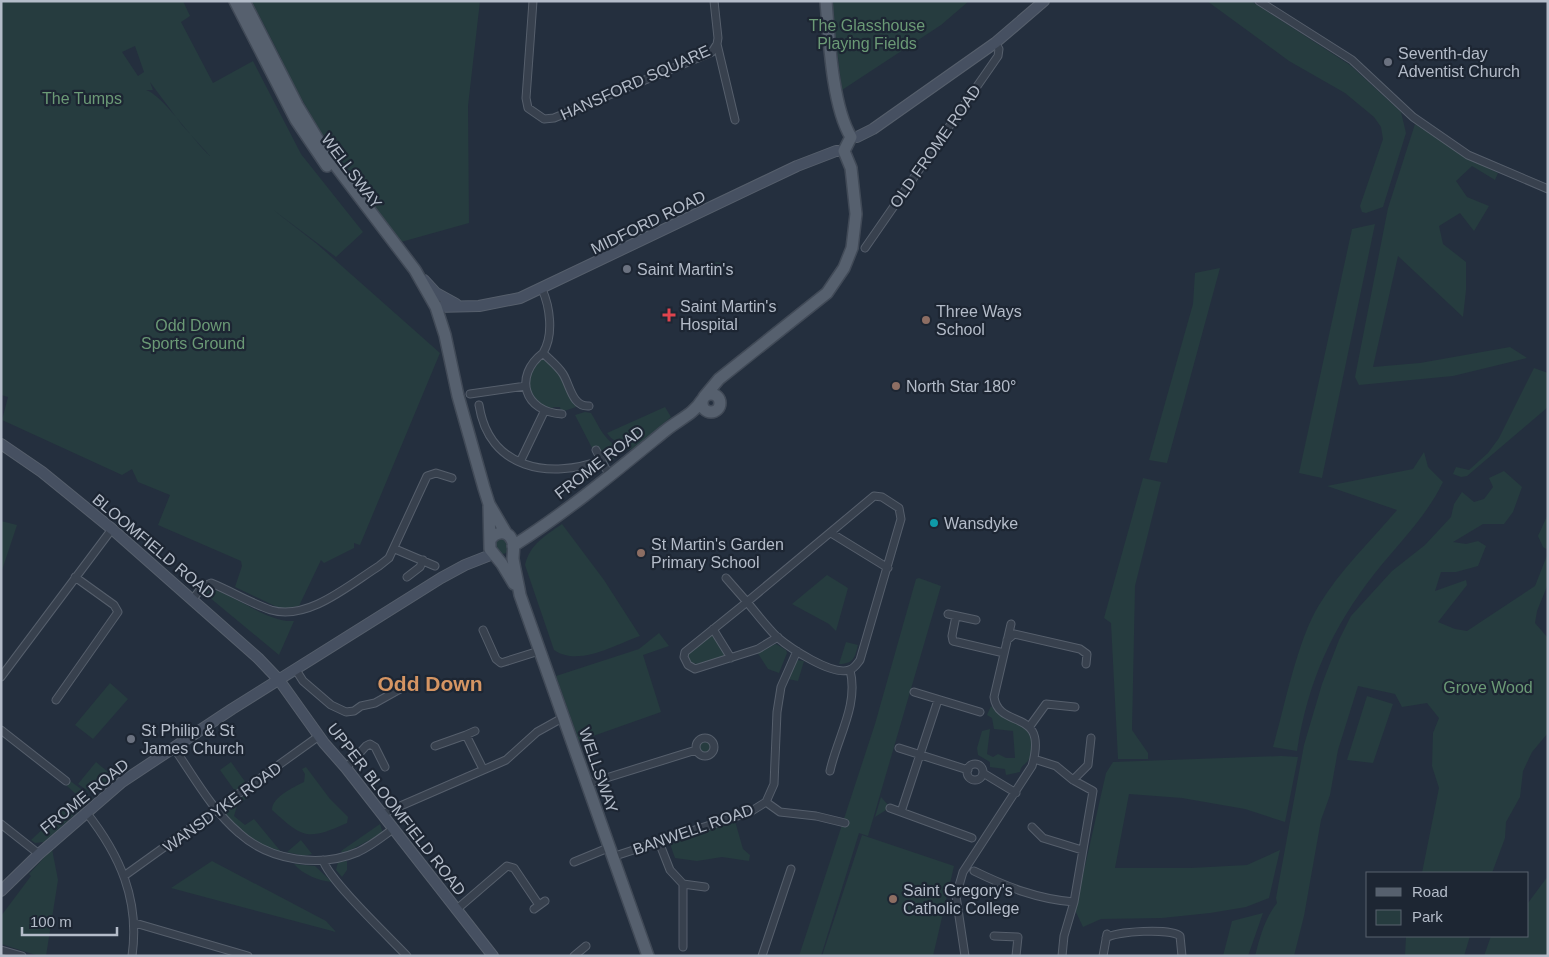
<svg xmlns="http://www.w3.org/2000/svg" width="1549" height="957" font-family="Arial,sans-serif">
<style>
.green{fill:#263c3f;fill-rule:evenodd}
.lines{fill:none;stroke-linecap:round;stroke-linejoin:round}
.street-casing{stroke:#565f6c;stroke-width:9}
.secondary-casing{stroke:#565f6c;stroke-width:12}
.primary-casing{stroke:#414a57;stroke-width:14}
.street{stroke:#38414e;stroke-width:7}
.secondary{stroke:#465061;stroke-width:10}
.primary{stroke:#56606e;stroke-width:11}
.worship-dot{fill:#6b7280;stroke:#1d2633;stroke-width:2}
.health-dot{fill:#e0444e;stroke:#1d2633;stroke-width:2}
.education-dot{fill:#8d6e63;stroke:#1d2633;stroke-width:2}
.culture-dot{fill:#0f9aa8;stroke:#1d2633;stroke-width:2}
.labels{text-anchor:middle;stroke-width:4.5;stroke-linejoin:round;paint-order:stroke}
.park-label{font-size:16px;fill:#6b9a76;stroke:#1d2633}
.poi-label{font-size:16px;fill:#b4bcc9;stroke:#1d2633;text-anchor:start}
.street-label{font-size:16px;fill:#b4bcc9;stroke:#1d2633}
.district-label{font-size:21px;font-weight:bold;fill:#d59563;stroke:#1d2633}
</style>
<rect width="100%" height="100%" fill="#242f3e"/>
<path class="green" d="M1,1H183L190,16L181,22L213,83L253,61L301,154L363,232L336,257L272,209L317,244L440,353L360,545L354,543V548L324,563L321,560L299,606L281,609L235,587L242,566L241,561L158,525L170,495L138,482L132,469L122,475L2,420L8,397L1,395ZM135,46L144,72L138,76L122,52ZM150,82L182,125L210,156C194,142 162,94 146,90H153Z
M249,1H480L468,106L469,223L401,242L320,131L300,96L296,94L281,63L282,60L259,15H256Z
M831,1H969L941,25L842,90Z
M1207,1H1251L1350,65L1401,112L1406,133L1383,207L1366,213L1362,212L1360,206L1383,139L1381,127L1374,117L1345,93L1289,61Z
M1415,124L1469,159L1498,173L1495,180L1472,166L1456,181L1467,197L1489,206L1474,231L1460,213L1439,226L1443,244L1466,262V290L1463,317L1398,256L1373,367L1420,363L1510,347L1527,358L1453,376L1359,385L1355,377L1388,208Z
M1375,224L1322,478L1299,473L1352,229Z
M711 268a6 6 0 1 1 12 0a6 6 0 1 1-12 0Z
M1220,268L1167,463L1149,460L1193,304L1195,273Z
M542,358L559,372L575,403L576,407L561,412L560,407H553L552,411C534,406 521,383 533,366C535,363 540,360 542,358Z
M1534,368L1548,373V407L1467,476L1461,477L1453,474L1456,467L1469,470L1488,453L1499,438Z
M665,407L671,417L636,447L629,450L611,438L607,433Z
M585,412L591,413C600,428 602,436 617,447L614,459L607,462L599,447L593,450L575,415Z
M1424,452L1428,467L1443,482C1426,517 1399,543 1375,573C1332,628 1308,681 1297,751L1273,747C1285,705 1297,641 1319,605C1340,570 1371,541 1397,510L1327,486L1413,469Z
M1504,471L1522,487L1513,512L1504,524H1483L1453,542L1466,544L1478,541L1486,546L1478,566L1456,572H1441L1435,591L1466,580L1467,585L1438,622L1455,629L1467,631L1535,586L1548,553V584L1537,611L1535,623L1548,638V733L1532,752L1523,771L1520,797L1506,822L1505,838L1492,873H1422L1439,788L1432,766L1433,733L1439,718L1427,703L1402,707L1395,694L1358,686L1338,750L1330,795L1321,820L1304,916L1294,956H1255C1260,937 1265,918 1277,903L1276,898L1304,745L1322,684L1339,640L1351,616L1392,571L1425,545L1451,517L1454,504L1462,492L1474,502L1484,499L1493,487L1489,478Z
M1143,478L1161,482L1135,586L1132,730L1148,753V759H1118L1111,623L1104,618Z
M1548,514V550L1543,547L1538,536Z
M1,521L17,525L1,573Z
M562,524L604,580L640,636C614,645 579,667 554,650L525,565C530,544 545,536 562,524Z
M494 546a8 8 0 1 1 16 0a8 8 0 1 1-16 0Z
M827,575L848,588L836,631L829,624L792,604Z
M919,578L941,586L868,836L859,833L821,956H799L875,724L916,579Z
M211,589C236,595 268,623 294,621L279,655L203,592Z
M659,633L669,646L643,655L661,712L579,741L556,676L639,649Z
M712,633L727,656L698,664L692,663L689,659V652Z
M846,642L858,645C855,658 853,664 839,664Z
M776,644L786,650L787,653L779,673L768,669L757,652Z
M797,660L804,661L798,681L788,679Z
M110,683L128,699L93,739L75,725Z
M1367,696L1393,704L1373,763L1347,760Z
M991,706C1005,720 1010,718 1027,727C1032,737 1036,752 1027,762C1023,766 1021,766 1020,772L1006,775L1005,769L990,767V762L978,755L977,748L982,731L990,729L987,754L993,757L998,754L1006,758H1015L1013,731L994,729L992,718L987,715Z
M699 747a6 6 0 1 1 12 0a6 6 0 1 1-12 0Z
M1281,756L1298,757L1285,822L1245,809L1182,798L1129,794L1115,868H1191L1247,865L1280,850L1269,898L1246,907L1210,913L1162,918L1101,919L1083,927L1075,910L1106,773L1113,762Z
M96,762L114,777L94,795L78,784Z
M231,762L246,783L235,791L220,770Z
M306,767L330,799L348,817L347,823C307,841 303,838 272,810C272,797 294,787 304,782L305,774L302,769Z
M69,780L93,798L44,842L35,843L31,840L78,796L66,785Z
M243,795L246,799L237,806L234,816L245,825L254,819L282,853C260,846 239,833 225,816L229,804Z
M881,797L888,805L886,810L875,817Z
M735,821L743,849L750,855L749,861L722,857L697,861L675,858L670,844Z
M380,824L383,833L343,854L341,851Z
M862,835L954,866L933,956H822Z
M301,840L312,854L304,856L287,852Z
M52,849L58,880L46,956H39L1,944V916L31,876L29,874Z
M212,861L326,921L336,932L171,888Z
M347,861V870L342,877L336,870L338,862Z
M294,864L315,866L332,882C319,881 302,874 294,864Z
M1548,876V956H1484L1491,936H1528V903Z
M1263,913L1248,956H1223L1232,921Z
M1406,936H1470L1464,956H1405Z"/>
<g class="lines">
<g class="street-casing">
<path id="street" d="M533,1L526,98L528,108L544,119L554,118L712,52L717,44L718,38L714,1
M1259,1L1352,60L1413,117L1468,155L1548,189
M717,44L735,120
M865,248L998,56L999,49L995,43
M542,289C550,307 554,335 543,353C550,360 558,366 563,374C570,385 572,407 589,406
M543,353C513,376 524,412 562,414
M470,394L526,386
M479,405C489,469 549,480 602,460
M596,450L606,469
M520,462L544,412
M874,496L882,497L899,508L901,519L860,660C857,664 854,669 849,670C832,676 790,648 777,637C766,626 757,614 747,602Z
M831,533L888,568
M395,549L435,566
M407,577L420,567L423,560
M726,578L747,602L685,652L684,657L688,665L695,669L758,649L778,637
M193,599L202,587L211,583C231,591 250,603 271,610C308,621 349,585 379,566L389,558L427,476L436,473L452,478
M948,614L976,620
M956,616L952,636L953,641L1004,653
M713,629L731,658
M483,630L496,659L501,663L539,651
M1007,640L1014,634L1080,649L1087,654L1086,664
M296,670L303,681L331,705L346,712L354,711L361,706L375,703L400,689
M1,677L112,529
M914,692L980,712
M56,700L118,612L114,605L75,577
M1030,726L1046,704L1075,707
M1,730L66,781
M466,735L475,731
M696 747a9 9 0 1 1 18 0a9 9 0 1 1-18 0Z
M435,746L466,735L483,769
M174,748C194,777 212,810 239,833C270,861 320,868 358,852C371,846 382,837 393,829
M899,748L968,770
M1034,759L1056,766L1073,780L1093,791L1074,902L1064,936L1062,956
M967 772a8 8 0 1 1 16 0a8 8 0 1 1-16 0Z
M346,768L366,746L370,744L375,747L385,767
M830,771C837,738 859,705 850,670
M983,773L1016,793
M1073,780L1088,765L1091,738
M587,784L696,750
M766,802L780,812L816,816L845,823
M890,808L972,838
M86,812C120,855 140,900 132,956
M901,812L938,700
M382,814L506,760L537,732L564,717
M1,824L39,854
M1032,827L1043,838L1082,850
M659,842L670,870L683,884V947
M612,857L750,812L766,802L774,784L777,712L781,687L797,651
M323,860C328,879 390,938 407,956
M574,862L608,848
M974,871C1007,887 1037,899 1074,902
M124,876L319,736
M683,884L705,887
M457,909L507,866L514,868L539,905
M534,909L545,901
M135,923L248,956
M994,936L1018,937L1016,956
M1106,938C1116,931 1171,928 1180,936L1182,956
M1,950L22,956
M574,956L586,946
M762,956L791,869
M965,956L956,896L963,872L1032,766C1049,706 999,731 994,697L1011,624
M1103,956L1107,934"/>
</g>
<g class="secondary-casing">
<path id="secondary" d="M851,137H857L873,129L995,43L1044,1
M424,280L436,293L456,304
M436,307L479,306L520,298L797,166L836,151H844
M1,444L42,472L112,529L258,658L279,680L324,743L346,768L493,956
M1,891L39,854L122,782L232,709L441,578L465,565L493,554"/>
</g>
<g class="primary-casing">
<path id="primary" d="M235,1L296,120L327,166
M244,1L297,105L326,153L415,270L436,307L445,335L458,396L484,488L489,504L506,533
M702 403a9 9 0 1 1 18 0a9 9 0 1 1-18 0Z
M704,397L719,379L827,293L844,268L852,248L856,214L851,168L844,151L851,137C832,106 829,38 826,1
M489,506L490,549L502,564L514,584
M490,540C495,532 507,529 512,540C515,545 513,553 513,559C515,571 518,583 520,595L648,956
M513,546C567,512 616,471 665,431C678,420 694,414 702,400"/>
</g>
<use href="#street" class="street"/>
<use href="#secondary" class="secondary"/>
<use href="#primary" class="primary"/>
</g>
<g class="worship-dot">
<circle cx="1388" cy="62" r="5"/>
<circle cx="627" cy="269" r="5"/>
<circle cx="131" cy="739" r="5"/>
</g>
<path class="health-dot" d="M666.5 307.5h5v5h5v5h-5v5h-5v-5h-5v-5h5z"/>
<g class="education-dot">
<circle cx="926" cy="320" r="5"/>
<circle cx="896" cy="386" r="5"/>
<circle cx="641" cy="553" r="5"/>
<circle cx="893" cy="899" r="5"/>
</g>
<circle class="culture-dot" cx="934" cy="523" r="5"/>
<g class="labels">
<g class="park-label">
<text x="867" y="31">The Glasshouse<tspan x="867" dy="18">Playing Fields</tspan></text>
<text x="82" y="104">The Tumps</text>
<text x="193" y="331">Odd Down<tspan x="193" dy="18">Sports Ground</tspan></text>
<text x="1488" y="693">Grove Wood</text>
</g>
<g class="poi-label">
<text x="1398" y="59">Seventh-day<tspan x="1398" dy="18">Adventist Church</tspan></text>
<text x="637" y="275">Saint Martin's</text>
<text x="680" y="312">Saint Martin's<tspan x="680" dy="18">Hospital</tspan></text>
<text x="936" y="317">Three Ways<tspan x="936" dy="18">School</tspan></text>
<text x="906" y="392">North Star 180°</text>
<text x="944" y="529">Wansdyke</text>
<text x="651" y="550">St Martin's Garden<tspan x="651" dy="18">Primary School</tspan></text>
<text x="141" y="736">St Philip &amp; St<tspan x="141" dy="18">James Church</tspan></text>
<text x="903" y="896">Saint Gregory's<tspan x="903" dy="18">Catholic College</tspan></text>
</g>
<g class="street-label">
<text transform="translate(635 82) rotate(-24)" y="6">HANSFORD SQUARE</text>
<text transform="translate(935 146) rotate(-55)" y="6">OLD FROME ROAD</text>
<text transform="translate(352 171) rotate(53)" y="6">WELLSWAY</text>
<text transform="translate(648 222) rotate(-26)" y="6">MIDFORD ROAD</text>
<text transform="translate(599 462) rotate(-38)" y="6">FROME ROAD</text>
<text transform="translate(154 546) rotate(40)" y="6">BLOOMFIELD ROAD</text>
<text transform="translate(599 770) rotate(71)" y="6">WELLSWAY</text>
<text transform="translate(84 796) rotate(-39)" y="6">FROME ROAD</text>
<text transform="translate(222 807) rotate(-36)" y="6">WANSDYKE ROAD</text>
<text transform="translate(397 809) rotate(52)" y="6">UPPER BLOOMFIELD ROAD</text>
<text transform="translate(693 829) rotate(-19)" y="6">BANWELL ROAD</text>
</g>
<g class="district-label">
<text x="430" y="691">Odd Down</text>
</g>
</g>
<rect width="1549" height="957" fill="none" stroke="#b4bcc9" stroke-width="5"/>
<rect x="1366" y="872" width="162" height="65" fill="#1d2633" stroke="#59626f"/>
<rect x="1376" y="888" width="25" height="8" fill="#56606e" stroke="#59626f"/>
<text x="1412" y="897" font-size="15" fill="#b4bcc9">Road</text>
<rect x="1376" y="910" width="25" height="15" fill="#263c3f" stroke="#59626f"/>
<text x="1412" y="922" font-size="15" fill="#b4bcc9">Park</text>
<path d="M22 927v8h95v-8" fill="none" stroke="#b4bcc9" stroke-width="2.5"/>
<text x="30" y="927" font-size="15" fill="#b4bcc9" stroke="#1d2633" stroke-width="4" paint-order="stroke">100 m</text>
</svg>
